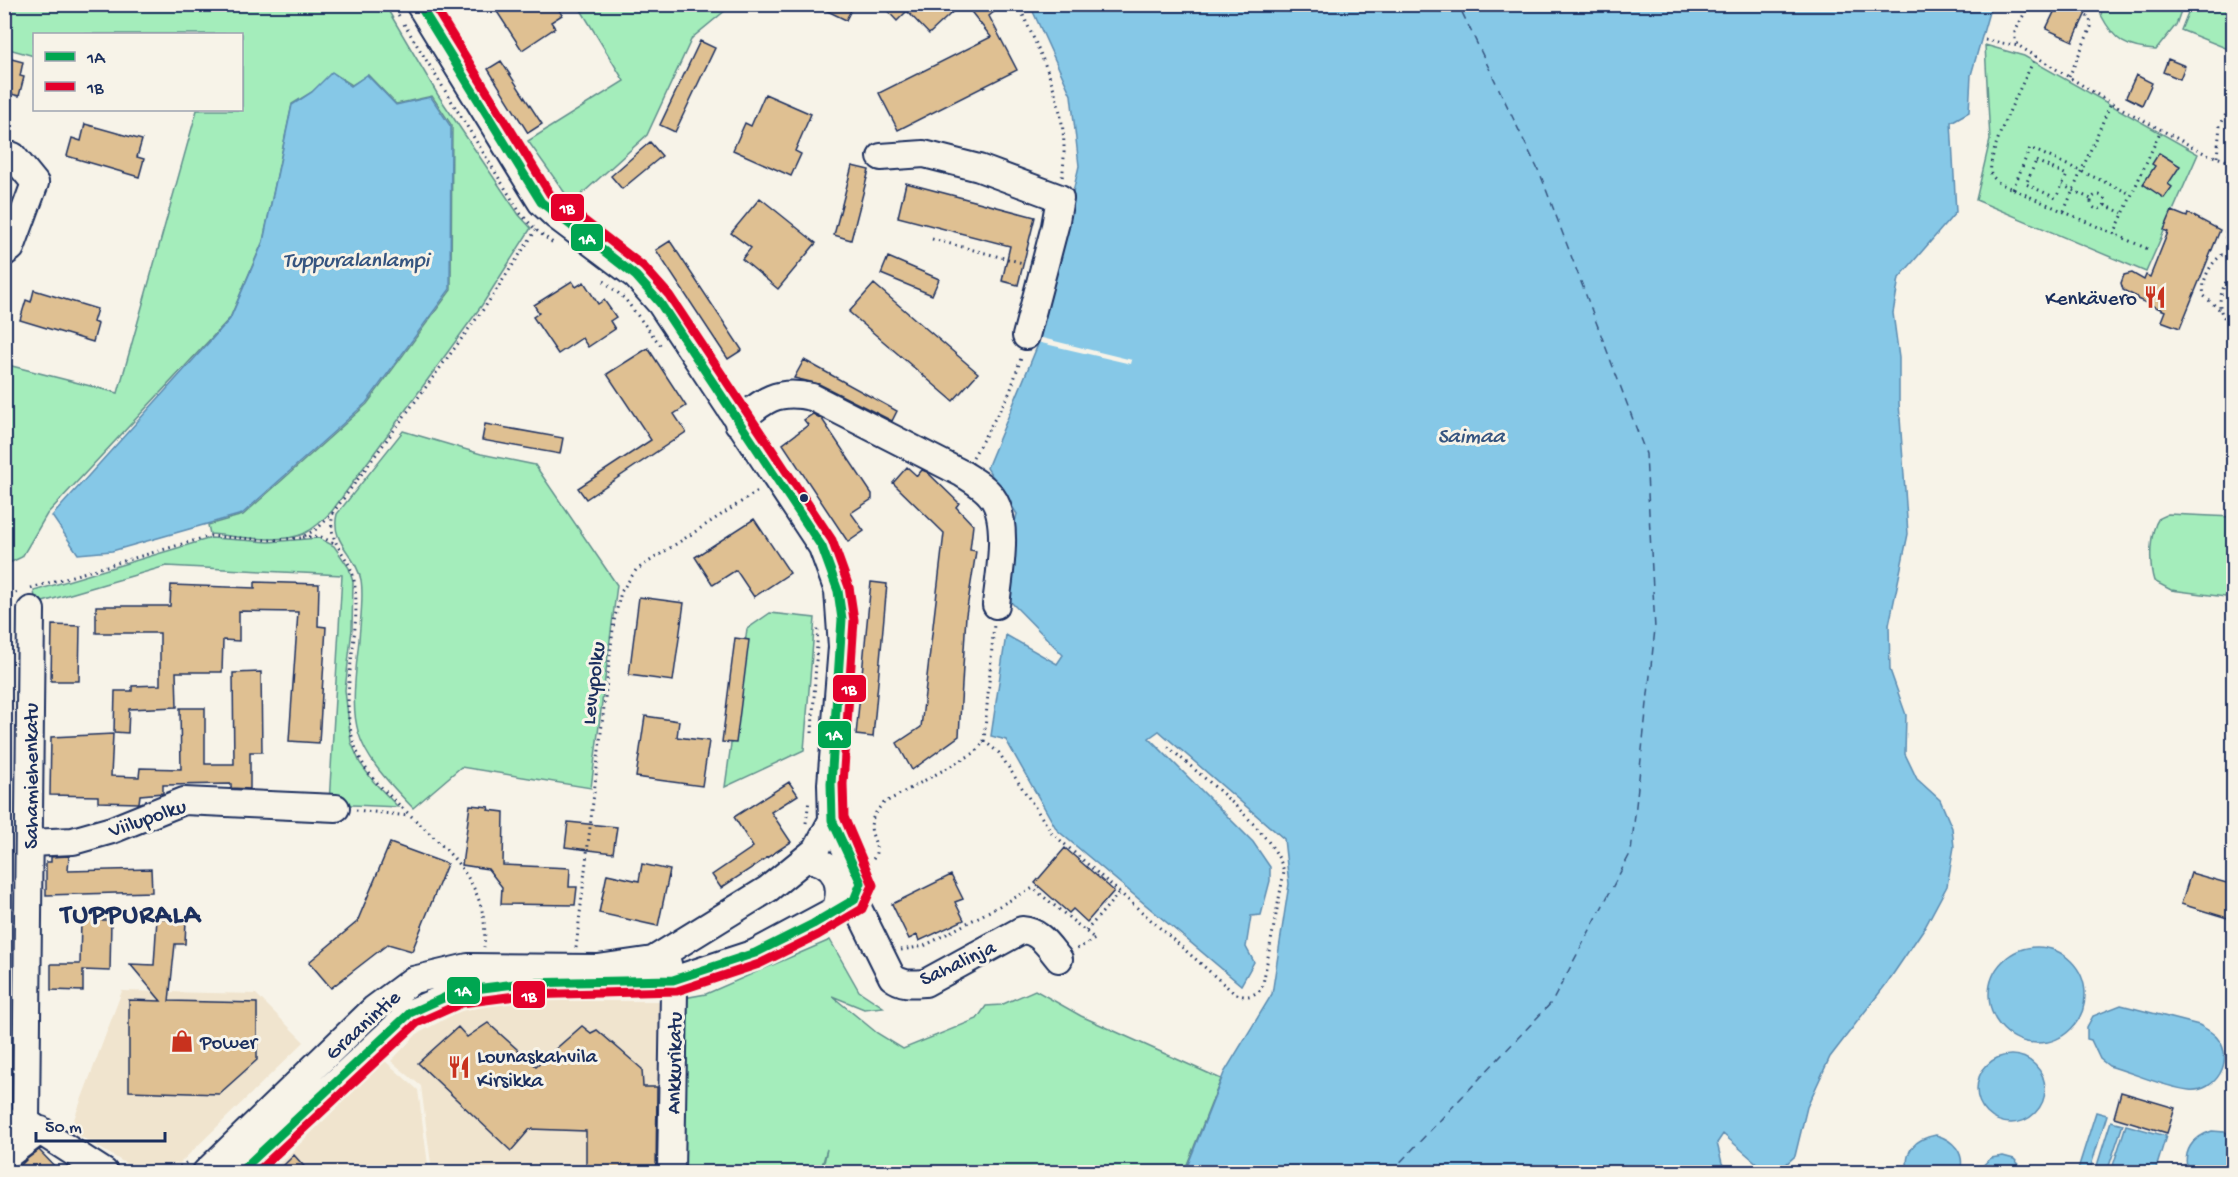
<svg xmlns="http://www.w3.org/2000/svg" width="2238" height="1177" font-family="'Gochi Hand',sans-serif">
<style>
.built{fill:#f0e4ce}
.green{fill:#a4edbb;stroke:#608e8c;stroke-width:1.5}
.water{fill:#86c8e7;stroke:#5b8bb0;stroke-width:1.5}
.pier{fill:#f7f3e8}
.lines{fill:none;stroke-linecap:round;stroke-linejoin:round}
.ferry{stroke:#365580;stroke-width:1.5;stroke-dasharray:8 6;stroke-linecap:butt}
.building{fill:#dfc092;stroke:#1b2f5e;stroke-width:1.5}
.minor-casing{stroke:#1b2f5e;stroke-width:30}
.path{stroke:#1b2f5e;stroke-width:3;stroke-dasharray:1.5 4.5;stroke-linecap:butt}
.minor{stroke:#f7f3e8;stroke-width:26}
.bus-1-casing{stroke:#f7f3e8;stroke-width:14}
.bus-2-casing{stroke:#f7f3e8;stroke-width:14}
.bus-1{stroke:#00a651;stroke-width:9}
.bus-2{stroke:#e4002b;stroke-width:9}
.bus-dot{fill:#1b2f5e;stroke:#f7f3e8;stroke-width:2}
.labels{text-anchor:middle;stroke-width:6;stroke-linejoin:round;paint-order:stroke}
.poi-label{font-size:21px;fill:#1b2f5e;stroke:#f7f3e8;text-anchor:start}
.street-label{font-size:21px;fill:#1b2f5e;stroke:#f7f3e8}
.water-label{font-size:22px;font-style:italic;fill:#365580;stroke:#f7f3e8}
.district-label{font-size:27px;font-weight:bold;letter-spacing:1.5px;fill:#1b2f5e;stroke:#f7f3e8}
.line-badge{stroke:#f7f3e8;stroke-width:2}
.badge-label{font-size:16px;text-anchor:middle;font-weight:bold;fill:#fff}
</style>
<rect width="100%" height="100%" fill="#f7f3e8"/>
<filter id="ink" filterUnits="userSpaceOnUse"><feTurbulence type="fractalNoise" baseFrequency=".0167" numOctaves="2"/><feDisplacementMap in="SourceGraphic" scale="12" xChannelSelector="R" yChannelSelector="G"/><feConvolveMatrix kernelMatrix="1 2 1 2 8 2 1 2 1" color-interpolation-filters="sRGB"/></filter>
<g filter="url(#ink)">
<path class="built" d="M122,991L256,994L304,1042L180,1163L135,1169L70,1130Z
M515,1001H660L658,1172H432L421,1086L391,1061L417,1034L460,1011Z
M385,1061L418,1090L429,1172H271Z"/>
<path class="green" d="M5,5H385L438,95L519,215L531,228L482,305L332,511C323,520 314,529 303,534C280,544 235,536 210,534L208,525L243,515L367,404L451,290L452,126L432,96L396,104L368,75L352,85L333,73L312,92L292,104L263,241L230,318L47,514L22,557L5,565L4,364L118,393L197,110H242V34H34V56L5,48Z
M578,5H732L692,38L647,135L574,201L567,196L528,141L624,81Z
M2103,5V4L2183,5L2176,25L2156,50C2126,48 2115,42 2101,15Z
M2191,5H2233V51L2181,30Z
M1985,45L2024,56L2198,154L2146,272L1976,200L1990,140Z
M403,431L481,454L535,465L617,585L591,788L461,767L413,808C350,743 349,730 359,640C360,622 364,598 361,580C356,554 330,543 337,514Z
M2168,514L2233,517V598L2171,590L2154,581C2149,565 2149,532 2159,518Z
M211,538L269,542L319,538L334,546L349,568L353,582L352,629L345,690L351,742L360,763L373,781L398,807L329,804L342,575L166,566L36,604L34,591Z
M770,613L815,618L804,750L725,787L747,629Z
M830,940L859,991L883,1007L864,1009L832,996L877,1033L903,1049L977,1019L986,1006L1001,1005L1035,990L1081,1016L1221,1079L1184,1172H822L827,1149L820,1172H682L684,998L706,994Z"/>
<path class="water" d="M1030,5H1991L1971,75L1969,112L1951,122L1956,212L1899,278L1893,313L1899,358V403L1908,534L1889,625L1890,670L1906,715L1905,754L1917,779L1940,800L1952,828L1954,847L1947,886L1925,927L1887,983L1830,1057L1807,1107L1795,1156L1784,1166L1767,1172L1723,1134L1717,1143L1722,1163L1727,1172H1185L1224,1073L1272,994L1289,884L1284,839L1159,731L1149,738L1253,842L1270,867V881L1261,915L1251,916L1246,947L1254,962L1241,985L1057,830L1006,740L991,736L1006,635L1057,664L1063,655L1007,598L1002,574L1017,514L987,468L1037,347L1079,166L1071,95Z
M332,72L351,86L367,75L396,105L431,97L451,127L450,289L366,403L242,514L112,551L78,554L52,516L230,319L263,242L292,105L312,92Z
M1989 995a48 48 0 1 1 96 0a48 48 0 1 1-96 0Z
M2121,1005L2199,1025C2206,1029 2213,1032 2218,1039C2235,1060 2216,1093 2189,1090C2163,1087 2134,1073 2109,1066L2100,1059L2091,1040L2087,1039V1027L2093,1016Z
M1977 1089a34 34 0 1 1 68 0a34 34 0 1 1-68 0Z
M2096,1112L2107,1115L2089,1172H2077Z
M2111,1121L2123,1124L2107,1172H2095Z
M2126,1125L2166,1136L2155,1172H2111Z
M2212,1131L2225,1132L2233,1136V1172H2188C2182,1152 2192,1137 2212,1131Z
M1936,1135C1953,1140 1966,1153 1960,1172H1908C1904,1151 1914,1139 1936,1135Z
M2003,1156L2014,1159L2026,1172H1976L1991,1158Z"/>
<path class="pier" d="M1038,337L1132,360L1131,364L1037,342Z"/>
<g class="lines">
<path class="ferry" d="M1391,1172L1552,1002L1631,852L1655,629L1646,454L1541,176L1458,4"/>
</g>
<path class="building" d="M492,4H555L562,15L551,22L555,28L522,50Z
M813,4H854L846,20Z
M881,4H961L929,34L907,11L897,21Z
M965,4H987L994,12L989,16L1017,70L898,130L879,93L991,37Z
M2058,4H2090L2073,41L2046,29Z
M700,41L715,48L675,132L660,125Z
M4,57L23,62L20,76L24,77L19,96L4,92Z
M2168,59L2185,66L2180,79L2163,72Z
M501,61L542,124L528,133L488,69Z
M2136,75L2152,83L2142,105L2126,97Z
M765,94L811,114L795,151L801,154L791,176L733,150L745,123L751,126Z
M85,124L142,140L137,157L144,159L139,177L67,156L72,138L81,141Z
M650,142L662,156L622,189L611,176Z
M2159,153L2180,166L2168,184L2172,187L2164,198L2143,184L2155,166L2152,164Z
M852,166L869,170L851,240L834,235Z
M906,183L1035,217L1018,285L1002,281L1010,246L898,217Z
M760,198L816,243L778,289L742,259L751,248L731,233Z
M2172,211L2187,217L2188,213L2220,230L2180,328L2161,321L2165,311L2137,299V297L2123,290L2121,283L2124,275L2132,273L2144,280L2146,275L2150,277L2168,232L2164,230Z
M670,241L742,350L728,359L656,250Z
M888,257L939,279L932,295L881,274Z
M572,281L576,287L584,282L598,304L604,300L616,317L610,321L615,329L588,347L582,338L558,354L533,317L539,313L534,305Z
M874,284L978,373L953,401L849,312Z
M34,290L97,309L93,322L98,324L93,342L20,320L26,300L31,302Z
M648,348L686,406L674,414L686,432L586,499L578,488L651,440L607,374Z
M804,360L897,411L892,421L819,384L794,378Z
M813,414L822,419L872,494V499L851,513L864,531L848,542L783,444L808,425L804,420Z
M485,424L563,438L560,454L482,440Z
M907,467L917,476L922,470L927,472L959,503L956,507L973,525L970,550L976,551L966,615L959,736L912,770L897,743L921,727L944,533L893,483Z
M754,519L790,573L754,597L736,570L713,585L695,557Z
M255,582L319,584L318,626L326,627L319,743L289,741L298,612L239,611V641L223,640L222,672H176L177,707L129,709L128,733L114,732L115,691H132V686L160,685V633H96V606H170L171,585L255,588Z
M871,582L887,584L873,737L856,735Z
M639,597L684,603L673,681L629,675Z
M52,625L80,626L79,681H51Z
M735,638L749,640L736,743L722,742Z
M261,672L262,752H250V789L231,788V784L163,785V793L140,795L139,803L98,802V796L50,795L51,737L113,734L111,776L139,777L140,768L181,769L180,708H205V764H234L233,673Z
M645,716L679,721L677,737L709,741L702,786L636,777Z
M789,782L798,795L771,812L791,842L721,888L712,875L753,847L734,817Z
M470,805L489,807L488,810L504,812L503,865L570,868L569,887H577L575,905L501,904L502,887L488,869L462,865Z
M568,822L617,827L613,853L565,847Z
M390,843L447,864L412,951L388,944L331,988L309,962L357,922Z
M1065,848L1114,891L1087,922L1073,909L1069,913L1035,883Z
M69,856L68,871L151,869L152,892L46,895V862H51V857Z
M642,864L670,870L658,926L599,913L607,874L639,881Z
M2191,873L2234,885V920L2181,904Z
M951,875L963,899L955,902L964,920L919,941L917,935L909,939L892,904Z
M157,918L186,920L185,944H175L169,1001L257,1003V1060L219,1094L129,1091V1000L161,1001L130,964L154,965Z
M81,920H111L110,971L83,970V991L51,990V964H80Z
M488,1023L536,1066L582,1026L591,1033L597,1030L642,1069L643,1087H657L656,1173H586V1131L530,1129L511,1151L418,1063L458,1027L467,1037Z
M2121,1092L2175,1108L2167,1133L2114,1117Z
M39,1150L61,1173H13L27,1159Z
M294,1155L310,1173H276Z"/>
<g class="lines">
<g class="minor-casing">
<path id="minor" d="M4,157L13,156L35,183L11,248L4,253
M881,157L924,154L979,168L1060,198L1055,226L1026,336
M738,423C763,400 777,389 812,397L963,474C974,481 985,487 992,497C1010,521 999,576 996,605
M30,843L73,841L112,830L184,801L336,808
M807,859C837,862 844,886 835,911
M854,900L892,977C902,985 912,984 925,983L1022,930C1040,931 1048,946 1059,959
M668,964L674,992L671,1172
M603,982L673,980L755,953L854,900L861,883L832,820
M26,1122L31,610
M4,1123L26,1122L104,1172
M4,1158L41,1130
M206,1172L374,1009L413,980L468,967L598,968L653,960L768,889L816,850L832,820L831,784L842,647L838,591L822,547L660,303L636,276L556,216L541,202L419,4
M240,1172L410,1013L459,991L533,983"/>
</g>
<path class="path" d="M393,4L399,16
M1018,4C1044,62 1072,112 1062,178
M2047,4L2056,9
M404,24L521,214L536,230L553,243
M1985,40L2019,46L2106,100L2204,153L2234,163
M2018,44L2015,41V32L2029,4
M2036,56C2025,79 1986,152 1991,175L1999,183L2148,249
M2069,77L2091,27L2090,18L2085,15
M2217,157L2220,126L2226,114
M2036,161L2067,175L2056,198L2026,184Z
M2062,185L2091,199
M2013,189L2030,148L2131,194
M2091 202a7 7 0 1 1 14 0a7 7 0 1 1-14 0Z
M2105,205L2122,213
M2064,211L2111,103
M2114,234L2161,130
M932,239L1023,263
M2229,256C2224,238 2225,223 2234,207
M2234,266C2224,285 2208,312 2234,325
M604,281L625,299L661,346
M2219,309L2204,296C2201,282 2209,264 2222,255L2234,257
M973,457L1010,392L1022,355
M333,513C326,546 350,553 354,580C364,641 331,702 361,760C368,774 379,785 390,796C434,840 492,877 484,947
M303,537L319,536L334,543
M31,588L210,536L269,540L301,538L318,528L332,514L485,307L536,230
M4,596L19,592
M812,733L818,626
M984,741L999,753L1052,833L1234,993C1246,998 1251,997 1262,989L1284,872C1275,831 1198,774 1165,744
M356,810L409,816
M806,823L809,800
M873,859C886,841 855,831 884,803L976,752L984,741L994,624
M1086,931L1120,892
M576,948L614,621L621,592L636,570L758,491
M901,950L924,946L1033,888L1095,939L1075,950
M551,993H587
M169,1172L188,1162"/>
<use href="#minor" class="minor"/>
<g class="bus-1-casing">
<path id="bus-1" d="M240,1172L410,1013L459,991L523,983L673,980L755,953L813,924L854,900L861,883L832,820L831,784L842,619L838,591L822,547L660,303L636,276L541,202L419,4"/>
</g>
<g class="bus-2-casing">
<path id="bus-2" d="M257,1172L417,1023L462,1003L524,995L677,991L759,964L818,935L862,909L873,885L844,817L843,784L854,620L849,587L832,540L669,295L644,267L550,194L433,4"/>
</g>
<use href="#bus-1" class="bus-1"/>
<use href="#bus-2" class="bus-2"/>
</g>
</g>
<defs>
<g id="restaurant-bare" transform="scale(1.8)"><path d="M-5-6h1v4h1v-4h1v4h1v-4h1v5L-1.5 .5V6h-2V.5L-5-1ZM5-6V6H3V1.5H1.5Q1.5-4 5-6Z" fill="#c8321e" stroke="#f7f3e8" stroke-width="2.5" paint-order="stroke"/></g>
<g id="shop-bare" transform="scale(1.8)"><path d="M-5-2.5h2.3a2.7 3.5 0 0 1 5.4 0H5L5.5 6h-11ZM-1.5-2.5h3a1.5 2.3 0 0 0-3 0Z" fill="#c8321e" stroke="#f7f3e8" stroke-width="2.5" paint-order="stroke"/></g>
</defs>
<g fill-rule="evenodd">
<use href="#restaurant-bare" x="2155" y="297"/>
<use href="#shop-bare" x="182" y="1041"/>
<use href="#restaurant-bare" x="459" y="1067"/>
</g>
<circle class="bus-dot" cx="804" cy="498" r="5"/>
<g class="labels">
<g class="poi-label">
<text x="2137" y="304" text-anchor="end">Kenkävero</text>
<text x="200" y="1048">Power</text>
<text x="477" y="1062">Lounaskahvila<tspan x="477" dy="24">Kirsikka</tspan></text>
</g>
<g class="street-label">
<text transform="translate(592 683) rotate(-83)" y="7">Levypolku</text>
<text transform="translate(30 776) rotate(-90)" y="7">Sahamiehenkatu</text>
<text transform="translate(147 817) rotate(-19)" y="7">Viilupolku</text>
<text transform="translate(957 962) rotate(-25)" y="7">Sahalinja</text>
<text transform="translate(362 1024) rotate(-42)" y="7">Graanintie</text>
<text transform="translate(673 1063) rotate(-89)" y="7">Ankkurikatu</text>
</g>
<g class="water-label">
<text x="356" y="266">Tuppuralanlampi</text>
<text x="1471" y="442">Saimaa</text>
</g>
<g class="district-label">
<text x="131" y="922">TUPPURALA</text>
</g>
</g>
<g class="line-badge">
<rect x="550" y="193" width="35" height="29" rx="6" fill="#e4002b"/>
<rect x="570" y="223" width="34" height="29" rx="6" fill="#00a651"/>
<rect x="832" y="674" width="35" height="29" rx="6" fill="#e4002b"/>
<rect x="817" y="720" width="35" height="29" rx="6" fill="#00a651"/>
<rect x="446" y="976" width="35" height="29" rx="6" fill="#00a651"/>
<rect x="512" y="980" width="34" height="29" rx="6" fill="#e4002b"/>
</g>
<g class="badge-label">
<text x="567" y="213">1B</text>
<text x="587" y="244">1A</text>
<text x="849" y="694">1B</text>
<text x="834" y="740">1A</text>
<text x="463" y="996">1A</text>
<text x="529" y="1001">1B</text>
</g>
<rect width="2238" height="1177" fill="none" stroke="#f7f3e8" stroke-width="24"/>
<rect x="12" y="12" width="2214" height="1153" fill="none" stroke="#1b2f5e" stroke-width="2" filter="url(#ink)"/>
<rect x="33" y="33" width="210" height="78" fill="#f7f3e8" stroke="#9fa5b1" stroke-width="1.5"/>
<rect x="45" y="52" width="30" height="9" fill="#00a651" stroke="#9fa5b1" stroke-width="1.5"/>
<text x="87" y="63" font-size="18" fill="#1b2f5e">1A</text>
<rect x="45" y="82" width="30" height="9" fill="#e4002b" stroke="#9fa5b1" stroke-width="1.5"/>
<text x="87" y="93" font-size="18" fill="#1b2f5e">1B</text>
<path d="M36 1132v9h129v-9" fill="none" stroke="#1b2f5e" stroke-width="3"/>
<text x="45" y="1132" font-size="18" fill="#1b2f5e" stroke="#f7f3e8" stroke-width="4.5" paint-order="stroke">50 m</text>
</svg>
